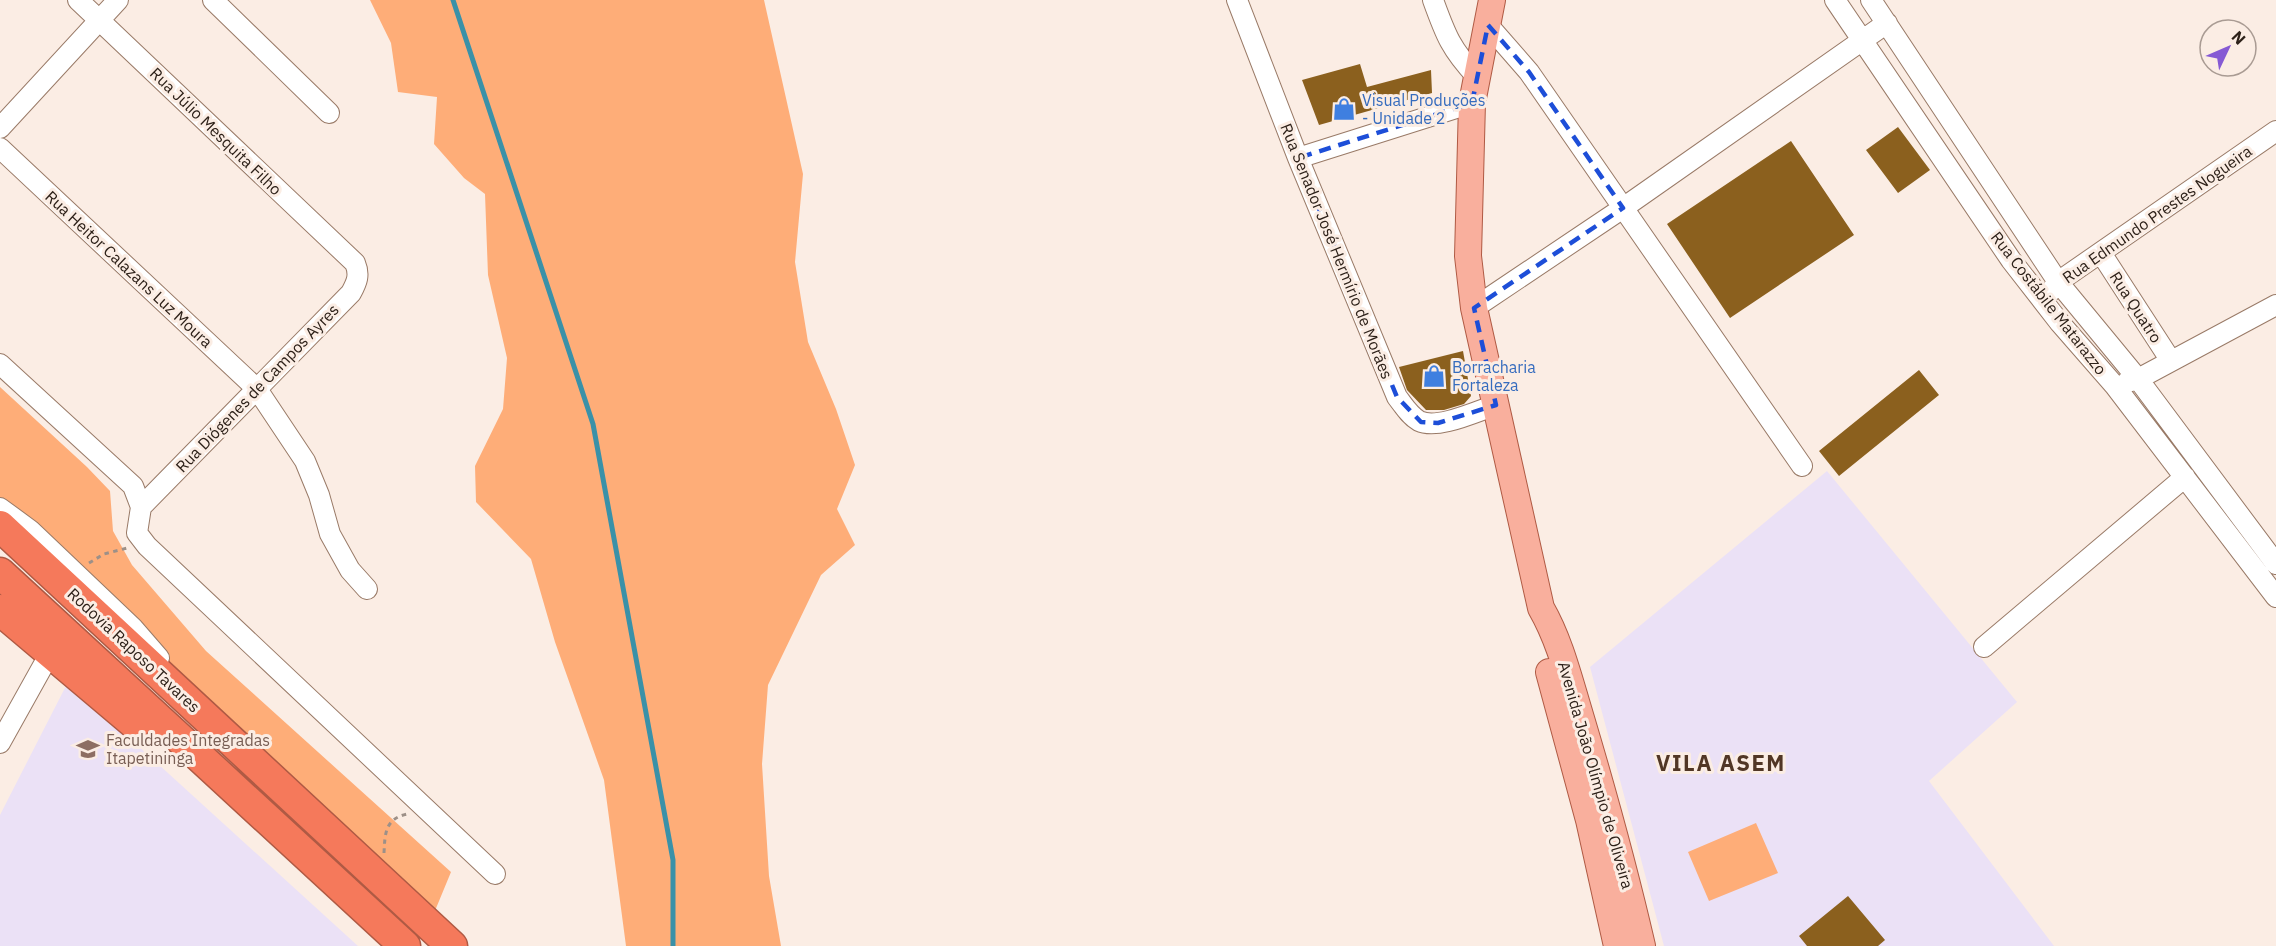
<svg xmlns="http://www.w3.org/2000/svg" width="2276" height="946" font-family="'IBM Plex Sans',sans-serif">
<style>
.education{fill:#ebe1f6}
.green{fill:#fead78}
.lines{fill:none;stroke-linecap:round;stroke-linejoin:round}
.stream{stroke:#3a91a8;stroke-width:5}
.building{fill:#8b601e}
.minor-casing{stroke:#997a67;stroke-width:22}
.major-casing{stroke:#af5a44;stroke-width:28}
.highway-casing{stroke:#af5a44;stroke-width:33}
.path{stroke:#9d9088;stroke-width:3;stroke-dasharray:4.5 4.5;stroke-linecap:butt}
.minor{stroke:#fff;stroke-width:20}
.major{stroke:#f9af9d;stroke-width:26}
.highway{stroke:#f5795b;stroke-width:30}
.marked{fill:none;stroke:#1d4ed8;stroke-width:4.5;stroke-dasharray:12 8;stroke-linejoin:round}
.labels{text-anchor:middle;stroke-width:6;stroke-linejoin:round;paint-order:stroke}
.shop-label{font-size:16px;fill:#366cbe;stroke:#fbede4;text-anchor:start}
.street-label{font-size:16px;fill:#2d2119;stroke:#fbede4}
.education-label{font-size:16px;fill:#785e54;stroke:#fbede4;text-anchor:start}
.district-label{font-size:22px;font-weight:bold;letter-spacing:1.5px;fill:#513625;stroke:#fbede4}
</style>
<rect width="100%" height="100%" fill="#fbede4"/>
<path class="education" d="M1827,471L2017,702L1929,781L2054,946H1664L1590,667Z
M68,682L358,946H0V815Z"/>
<path class="green" d="M370,0H764L803,174L795,262L808,342L836,409L855,465L837,509L855,545L821,575L768,685L762,764L769,876L781,946H626L604,780L555,642L531,559L476,502L475,466L503,409L507,358L488,275L485,194L464,178L434,144L437,97L398,92L391,43Z
M0,387L87,467L110,491L113,531L132,565L206,651L451,872L432,918L183,678L113,601L0,501Z
M1756,823L1778,873L1709,901L1688,852Z"/>
<g class="lines">
<path class="stream" d="M453,0L593,424L673,860V946"/>
</g>
<path class="building" d="M1360,64L1367,87L1431,70L1432,93L1319,125L1302,80Z
M1898,127L1930,170L1898,193L1866,150Z
M1791,141L1854,235L1730,318L1667,224Z
M1463,351L1471,396L1464,404L1444,410H1426L1407,390L1399,367Z
M1919,370L1939,395L1839,476L1819,451Z
M1848,896L1885,940L1878,946H1807L1799,936Z"/>
<g class="lines">
<g class="minor-casing">
<path id="minor" d="M78,0L355,263C360,275 357,282 351,293L141,507
M213,0L329,113
M1237,0L1298,158L1397,397C1404,406 1409,415 1419,421C1438,430 1477,411 1496,405
M1433,0C1446,36 1451,49 1477,77
M1835,0L2011,260L2060,323L2115,386L2276,597
M1871,0L2058,282L2138,379L2276,564
M1488,25L1529,72L1802,466
M0,128L118,0
M0,148L257,389L305,461L319,495L330,534L350,570L367,589
M1298,158L1472,103
M2101,253L2171,361
M2051,291L2058,282L2276,131
M1474,308L1623,208L1887,23
M0,364L133,486L141,507L137,533L147,546L495,874
M2127,382L2138,379L2276,305
M0,508L30,530L133,628L159,658
M1984,647L2185,477
M0,743L44,664"/>
</g>
<g class="major-casing">
<path id="major" d="M1492,0L1472,103L1468,256L1474,308L1541,608C1560,641 1569,679 1580,715C1603,792 1624,868 1642,946
M1549,672L1589,820L1617,946"/>
</g>
<g class="highway-casing">
<path id="highway" d="M0,526L452,946
M0,573L405,946
M0,610L135,724"/>
</g>
<path class="path" d="M89,563L104,554L127,548
M384,853C385,833 385,819 407,814"/>
<use href="#minor" class="minor"/>
<use href="#major" class="major"/>
<use href="#highway" class="highway"/>
</g>
<path class="marked" d="M1488,25L1529,72L1623,208L1474,308L1496,405L1438,423L1421,422L1397,397L1298,158L1472,103Z"/>
<defs>
<g id="shop-bare" transform="scale(1.8)"><path d="M-5-2.5h2.3a2.7 3.5 0 0 1 5.4 0H5L5.5 6h-11ZM-1.5-2.5h3a1.5 2.3 0 0 0-3 0Z" fill="#3f7fe0" stroke="#fbede4" stroke-width="2.5" paint-order="stroke"/></g>
<g id="university-bare" transform="scale(1.8)"><path d="M0-5L7-2L0 1L-7-2ZM-4 1L0 2.5L4 1V4Q0 6-4 4Z" fill="#8d6e63" stroke="#fbede4" stroke-width="2.5" paint-order="stroke"/></g>
</defs>
<g fill-rule="evenodd">
<use href="#shop-bare" x="1344" y="109"/>
<use href="#shop-bare" x="1434" y="376"/>
<use href="#university-bare" x="88" y="749"/>
</g>
<g class="labels">
<g class="shop-label">
<text x="1362" y="106">Visual Produções<tspan x="1362" dy="18">- Unidade 2</tspan></text>
<text x="1452" y="373">Borracharia<tspan x="1452" dy="18">Fortaleza</tspan></text>
</g>
<g class="street-label">
<text transform="translate(216 131) rotate(44)" y="6">Rua Júlio Mesquita Filho</text>
<text transform="translate(2157 214) rotate(-35)" y="6">Rua Edmundo Prestes Nogueira</text>
<text transform="translate(1337 251) rotate(68)" y="6">Rua Senador José Hermírio de Morães</text>
<text transform="translate(129 269) rotate(43)" y="6">Rua Heitor Calazans Luz Moura</text>
<text transform="translate(2049 303) rotate(52)" y="6">Rua Costábile Matarazzo</text>
<text transform="translate(2136 307) rotate(57)" y="6">Rua Quatro</text>
<text transform="translate(257 388) rotate(-46)" y="6">Rua Diógenes de Campos Ayres</text>
<text transform="translate(134 650) rotate(43)" y="6">Rodovia Raposo Tavares</text>
<text transform="translate(1596 775) rotate(74)" y="6">Avenida João Olímpio de Oliveira</text>
</g>
<g class="education-label">
<text x="106" y="746">Faculdades Integradas<tspan x="106" dy="18">Itapetininga</tspan></text>
</g>
<g class="district-label">
<text x="1721" y="771">VILA ASEM</text>
</g>
</g>
<g transform="translate(2228 48) rotate(46)"><circle r="28" fill="#fbede4" stroke="#a99b93" stroke-width="1.5"/>
<path d="M0-4.5L10 22L0 15L-10 22Z" fill="#865ad4"/>
<text y="-9" font-size="16" font-weight="bold" text-anchor="middle" fill="#2d2119">N</text>
</g>
</svg>
